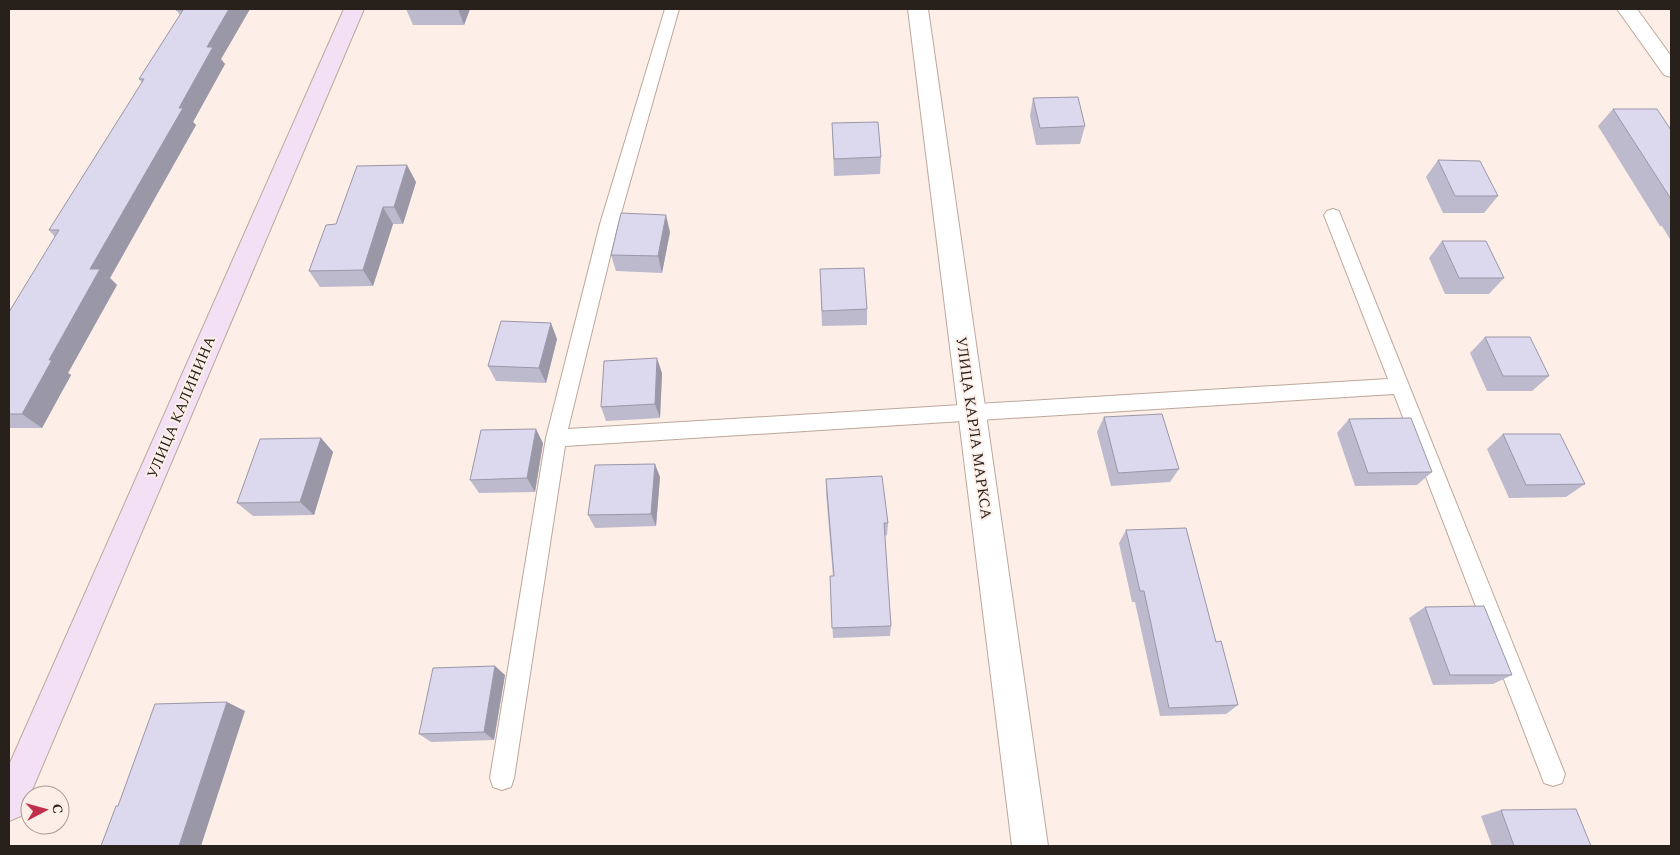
<svg xmlns="http://www.w3.org/2000/svg" width="1680" height="855" font-family="Spectral,serif">
<style>
.lines{fill:none;stroke-linecap:round;stroke-linejoin:round}
.service-casing{stroke:#bda79b;stroke-width:2}
.minor-casing{stroke:#bda79b;stroke-width:2}
.secondary-casing{stroke:#bda79b;stroke-width:2}
.service{fill:#fff;fill-rule:evenodd}
.minor{fill:#fff;fill-rule:evenodd}
.secondary{fill:#f3e0f4;fill-rule:evenodd}
.wall{fill:#bdbacd}
.shaded-wall{fill:#9a97a7}
.building{fill:#dcd8ee;stroke:#9a97a7}
.labels{text-anchor:middle;stroke-width:4;stroke-linejoin:round;paint-order:stroke}
.street-label{font-size:15px;fill:#28201b;stroke:#fdefe7}
</style>
<rect width="100%" height="100%" fill="#fdefe7"/>
<g class="lines">
<g class="service-casing">
<path id="service" d="M665,9H679L618,224L568,429L1388,379L1324,215L1327,211L1333,209L1339,211L1565,774L1562,783L1553,786L1544,783L1394,394L565,446L514,778L511,787L502,790L493,787L490,778L546,438L600,224Z"/>
</g>
<g class="minor-casing">
<path id="minor" d="M908,9H928L1048,846H1012Z
M1617,9H1637L1671,56V77L1664,75Z"/>
</g>
<g class="secondary-casing">
<path id="secondary" d="M344,9H364L21,816L9,821V765Z"/>
</g>
<use href="#service" class="service"/>
<use href="#minor" class="minor"/>
<use href="#secondary" class="secondary"/>
</g>
<path class="wall" d="M177,9H250L221,59L225,64L193,122L196,125L110,278L117,285L68,373L71,375L42,428H9V312L55,237L49,230L142,83L139,79L180,15L176,10Z
M406,9H470L464,25H413Z
M1033,98L1085,126L1080,144L1036,145L1030,116Z
M1613,109L1671,130V241L1662,226H1660L1598,126Z
M832,123L881,157L880,174L834,176Z
M1438,160L1498,196L1484,213H1443L1426,177Z
M416,182L403,224H393L373,286L320,287L309,271L336,224Z
M670,232L662,273L616,271L611,255Z
M1442,241L1504,278L1489,294H1445L1429,258Z
M820,269L867,309V325L822,326Z
M1485,337L1549,376L1532,391H1487L1470,353Z
M557,339L546,383L496,381L488,366Z
M662,373L660,418L606,421L601,407Z
M1104,417L1179,469L1170,482L1111,486L1097,432Z
M1349,419L1432,472L1417,485L1355,486L1337,433Z
M1503,434L1585,484L1566,497L1509,498L1487,449Z
M321,438L333,452L314,515L253,516L237,503Z
M543,443L535,492L479,493L470,480Z
M660,477L656,526L595,528L588,515Z
M826,479L888,523L887,535L885,536L891,626L890,636L833,638L830,576H833L826,493Z
M1126,530L1216,642L1238,705L1226,714L1160,716L1135,602H1132L1119,543Z
M1425,607L1512,675L1493,684L1433,685L1409,618Z
M505,675L494,740L431,742L419,734Z
M1501,810L1591,846H1492L1481,816Z"/>
<path class="shaded-wall" d="M229,9H250L221,59L225,64L193,122L196,125L110,278L117,285L68,373L71,375L42,428L22,414L49,360L90,269L179,108L207,47Z
M458,9H470L464,25Z
M407,165L416,182L403,224L394,207Z
M383,207L393,224L373,286L363,270Z
M666,215L670,232L662,273L658,256Z
M551,323L557,339L546,383L539,368Z
M657,358L662,373L660,418L655,404Z
M536,429L543,443L535,492L527,478Z
M321,438L333,452L314,515L300,502Z
M655,464L660,477L656,526L651,514Z
M495,666L505,675L494,740L484,732Z
M227,702L245,711L201,846H179Z"/>
<path class="building" d="M177,9H229L207,47H213L179,108H183L90,269H100L49,360H52L22,414H9V317L10,316H9V312L59,230H49L144,79H139L183,10H176Z
M1078,97L1085,126L1040,128L1033,98Z
M1613,109H1657L1671,130V199Z
M878,122L881,157L834,159L832,123Z
M1438,160L1480,161L1498,196H1455Z
M407,165L394,207H383L363,270L309,271L326,225L336,224L357,166Z
M621,213L666,215L658,256L611,255Z
M1442,241H1486L1504,278H1459Z
M864,268L867,309L822,311L820,269Z
M501,321L551,323L539,368L488,366Z
M1485,337H1530L1549,376H1503Z
M657,358L655,404L601,407L604,361Z
M1162,414L1179,469L1118,473L1104,417Z
M1411,418L1432,472L1368,473L1349,419Z
M536,429L527,478L470,480L481,430Z
M1503,434H1560L1585,484L1526,485Z
M321,438L300,502L237,503L260,439Z
M655,464L651,514L588,515L595,465Z
M882,476L888,523H884L891,626L832,628L830,576H834L826,479Z
M1186,528L1216,642L1221,641L1238,705L1169,708L1144,591H1140L1126,530Z
M1484,606L1512,675H1450L1425,607Z
M495,666L484,732L419,734L433,668Z
M227,702L179,846H101L116,806H118L155,704Z
M1576,809L1591,846H1514L1501,810Z"/>
<g class="labels">
<g class="street-label">
<text transform="translate(181 407) rotate(-67)" y="5">УЛИЦА КАЛИНИНА</text>
<text transform="translate(974 428) rotate(82)" y="5">УЛИЦА КАРЛА МАРКСА</text>
</g>
</g>
<rect width="1680" height="855" fill="none" stroke="#28201b" stroke-width="20"/>
<g transform="translate(45 810) rotate(84)"><circle r="24" fill="#fdefe7" stroke="#a89c95"/>
<path d="M0-4L9 19L0 12L-9 19Z" fill="#c1304a"/>
<text y="-8" font-size="14" font-weight="bold" text-anchor="middle" fill="#28201b">С</text>
</g>
</svg>
